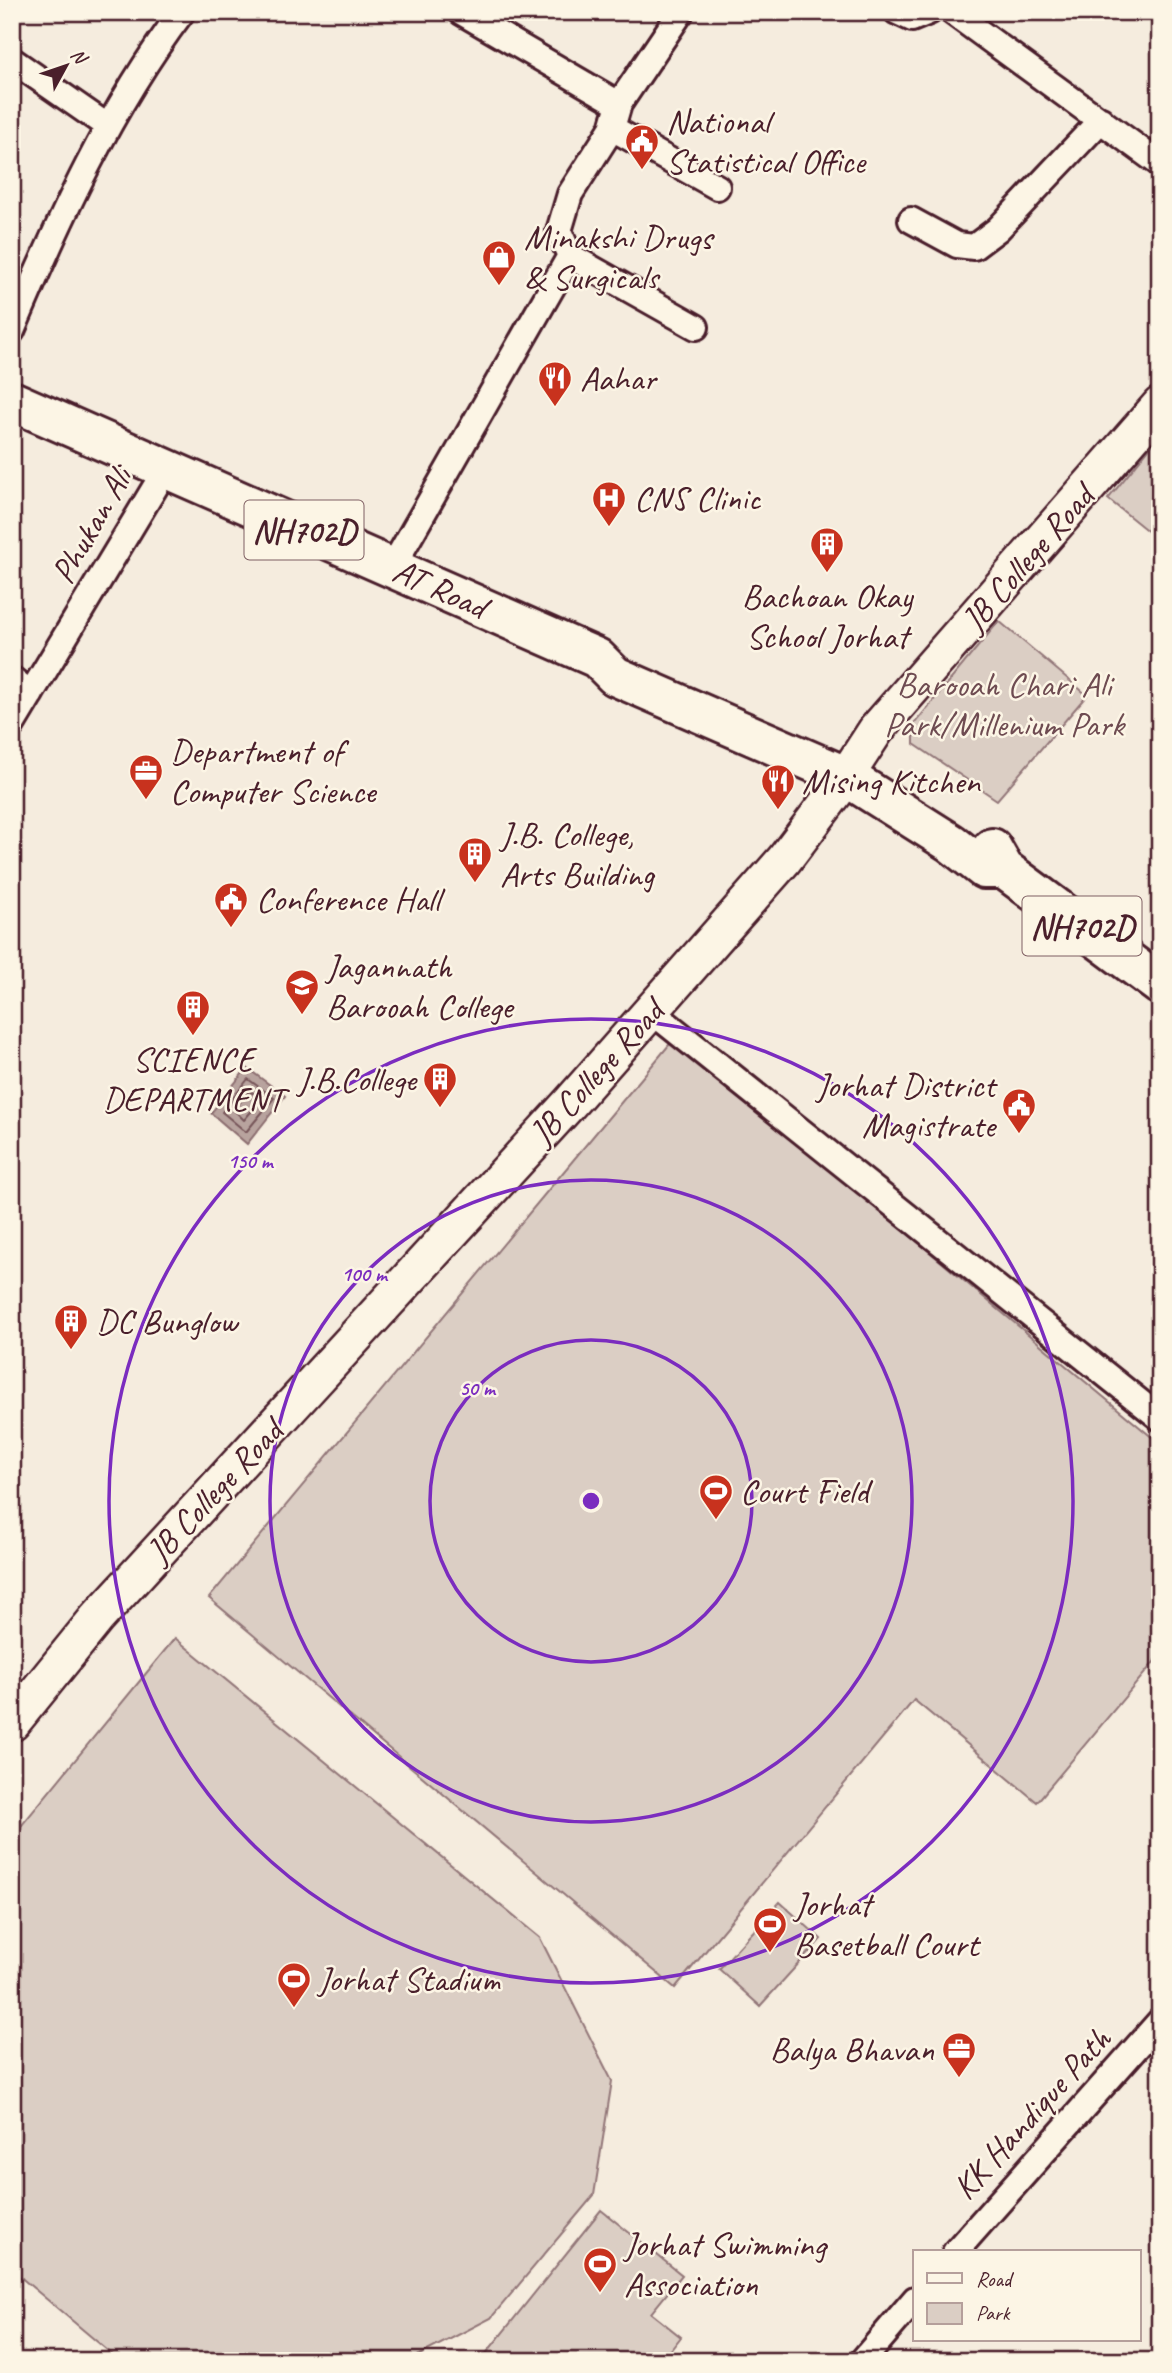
<svg xmlns="http://www.w3.org/2000/svg" width="1172" height="2373" font-family="Caveat,sans-serif">
<style>
.green{fill:#dbcec4;stroke:#927678;stroke-width:2}
.water{fill:#b8a39e;stroke:#8c6e70;stroke-width:2}
.lines{fill:none;stroke-linecap:round;stroke-linejoin:round}
.shore{stroke:#765459;stroke-width:2}
.street-casing{stroke:#4a1f2b;stroke-width:30}
.secondary-casing{stroke:#4a1f2b;stroke-width:40}
.highway-casing{stroke:#4a1f2b;stroke-width:44}
.street{stroke:#fcf5e5;stroke-width:24}
.secondary{stroke:#fcf5e5;stroke-width:35}
.highway{stroke:#fcf5e5;stroke-width:38}
.ring{fill:none;stroke:#7b2cbf;stroke-width:3.5}
.labels{text-anchor:middle;stroke-width:5;stroke-linejoin:round;paint-order:stroke}
.shield{fill:#fcf5e5;stroke:#7f5f63;stroke-width:2}
.shield-label{font-size:33px;font-weight:bold;fill:#4a1f2b}
.poi-label{font-size:35px;fill:#4a1f2b;stroke:#fcf5e5;text-anchor:start}
.street-label{font-size:35px;fill:#4a1f2b;stroke:#fcf5e5}
.park-label{font-size:35px;fill:#6e4b51;stroke:#fcf5e5}
.centre{fill:#7b2cbf;stroke:#fcf5e5;stroke-width:3.5}
.ring-label{font-size:21px;text-anchor:middle;font-weight:bold;fill:#7b2cbf;stroke:#fcf5e5;stroke-width:5;stroke-linejoin:round;paint-order:stroke}
</style>
<rect width="100%" height="100%" fill="#f5ecde"/>
<filter id="ink" filterUnits="userSpaceOnUse"><feTurbulence type="fractalNoise" baseFrequency=".0143" numOctaves="2"/><feDisplacementMap in="SourceGraphic" scale="14" xChannelSelector="R" yChannelSelector="G"/><feConvolveMatrix kernelMatrix="1 2 1 2 8 2 1 2 1" color-interpolation-filters="sRGB"/></filter>
<g filter="url(#ink)">
<path class="green" d="M1160,435V541L1108,499Z
M999,621L1087,695L997,800L914,744V724Z
M674,1039L1160,1444V1655L1037,1802L914,1700L675,1988L209,1598Z
M175,1638L540,1938L612,2081L594,2195L491,2318L408,2361H120L12,2270V1837Z
M780,1902L821,1939L760,2006L719,1969Z
M601,2210L682,2275L651,2313L681,2337L662,2361H480Z"/>
<path class="water" d="M247,1068L285,1096L247,1144L211,1113Z"/>
<g class="lines">
<path class="shore" d="M248,1079L274,1098L246,1132L222,1112Z
M249,1091L260,1097L261,1100L244,1120L234,1110Z"/>
<g class="street-casing">
<path id="street" d="M461,12L619,104
M681,12L619,104L612,128L570,194L559,231L570,256L696,327
M897,12L912,19L929,12
M952,12L1160,164
M12,60L107,126
M612,128L717,187
M911,220L957,245L974,247L998,229L1101,120
M12,331C59,220 109,109 182,12
M393,566L570,256
M12,679L31,694
M12,725L160,479L164,467
M651,1011L1160,1418
M955,2252L1160,2021
M862,2361L915,2299"/>
</g>
<g class="secondary-casing">
<path id="secondary" d="M12,1723L97,1618L570,1103L784,860L837,790L876,730L1160,405"/>
</g>
<g class="highway-casing">
<path id="highway" d="M12,401L597,658L615,676L845,776L951,843L984,869H1004
M992,848L1004,869L1160,985"/>
</g>
<use href="#street" class="street"/>
<use href="#secondary" class="secondary"/>
<use href="#highway" class="highway"/>
</g>
</g>
<g class="ring">
<circle cx="591" cy="1501" r="161"/>
<circle cx="591" cy="1501" r="321"/>
<circle cx="591" cy="1501" r="482"/>
</g>
<defs>
<g id="civic-pin" transform="scale(1.75)"><path d="M0 17L-7.5 6A9.5 9.5 0 1 1 7.5 6Z" fill="#c8321e" stroke="#fcf5e5"/><path d="M-.6-6.5H3V-4.5H.6V-3L4-1V1h2V6H-6V1h2V-1L-.6-3ZM-1.2 2.5V6h2.4V2.5Z" fill="#fff"/></g>
<g id="shop-pin" transform="scale(1.75)"><path d="M0 17L-7.5 6A9.5 9.5 0 1 1 7.5 6Z" fill="#c8321e" stroke="#fcf5e5"/><path d="M-5-2.5h2.3a2.7 3.5 0 0 1 5.4 0H5L5.5 6h-11ZM-1.5-2.5h3a1.5 2.3 0 0 0-3 0Z" fill="#fff"/></g>
<g id="restaurant-pin" transform="scale(1.75)"><path d="M0 17L-7.5 6A9.5 9.5 0 1 1 7.5 6Z" fill="#c8321e" stroke="#fcf5e5"/><path d="M-5-6h1v4h1v-4h1v4h1v-4h1v5L-1.5 .5V6h-2V.5L-5-1ZM5-6V6H3V1.5H1.5Q1.5-4 5-6Z" fill="#fff"/></g>
<g id="hospital-pin" transform="scale(1.75)"><path d="M0 17L-7.5 6A9.5 9.5 0 1 1 7.5 6Z" fill="#c8321e" stroke="#fcf5e5"/><path d="M-5-5h3v3.5h4V-5h3V5h-3V1.5h-4V5h-3Z" fill="#fff"/></g>
<g id="building-pin" transform="scale(1.75)"><path d="M0 17L-7.5 6A9.5 9.5 0 1 1 7.5 6Z" fill="#c8321e" stroke="#fcf5e5"/><path d="M-4-6H4V6H1V3H-1V6H-4ZM-2.5-4.3h1.7v1.8h-1.7ZM.8-4.3h1.7v1.8H.8ZM-2.5-1h1.7V.8h-1.7ZM.8-1h1.7V.8H.8Z" fill="#fff"/></g>
<g id="office-pin" transform="scale(1.75)"><path d="M0 17L-7.5 6A9.5 9.5 0 1 1 7.5 6Z" fill="#c8321e" stroke="#fcf5e5"/><path d="M-6-3h4V-5.5h4V-3h4V5H-6ZM-1-4.5V-3h2v-1.5ZM-6 0V1H6V0Z" fill="#fff"/></g>
<g id="university-pin" transform="scale(1.75)"><path d="M0 17L-7.5 6A9.5 9.5 0 1 1 7.5 6Z" fill="#c8321e" stroke="#fcf5e5"/><path d="M0-5L7-2L0 1L-7-2ZM-4 1L0 2.5L4 1V4Q0 6-4 4Z" fill="#fff"/></g>
<g id="stadium-pin" transform="scale(1.75)"><path d="M0 17L-7.5 6A9.5 9.5 0 1 1 7.5 6Z" fill="#c8321e" stroke="#fcf5e5"/><path d="M0-5a6.5 5 0 1 0 0 10a6.5 5 0 1 0 0-10ZM-3.5-1.8h7v3.6h-7Z" fill="#fff"/></g>
</defs>
<g fill-rule="evenodd">
<use href="#civic-pin" x="642" y="141"/>
<use href="#shop-pin" x="499" y="257"/>
<use href="#restaurant-pin" x="555" y="378"/>
<use href="#hospital-pin" x="609" y="498"/>
<use href="#building-pin" x="827" y="544"/>
<use href="#office-pin" x="146" y="771"/>
<use href="#restaurant-pin" x="778" y="781"/>
<use href="#building-pin" x="475" y="854"/>
<use href="#civic-pin" x="231" y="899"/>
<use href="#university-pin" x="302" y="986"/>
<use href="#building-pin" x="193" y="1007"/>
<use href="#building-pin" x="440" y="1079"/>
<use href="#civic-pin" x="1019" y="1105"/>
<use href="#building-pin" x="71" y="1321"/>
<use href="#stadium-pin" x="716" y="1491"/>
<use href="#stadium-pin" x="770" y="1924"/>
<use href="#stadium-pin" x="294" y="1979"/>
<use href="#office-pin" x="959" y="2049"/>
<use href="#stadium-pin" x="600" y="2264"/>
</g>
<g class="labels">
<g class="shield">
<rect x="244.5" y="500.5" width="119" height="59" rx="5"/>
<rect x="1022.5" y="896.5" width="119" height="59" rx="5"/>
</g>
<g class="shield-label">
<text x="304" y="542">NH702D</text>
<text x="1082" y="938">NH702D</text>
</g>
<g class="poi-label">
<text x="666" y="133">National<tspan x="666" dy="40">Statistical Office</tspan></text>
<text x="524" y="249">Minakshi Drugs<tspan x="524" dy="40">&amp; Surgicals</tspan></text>
<text x="580" y="390">Aahar</text>
<text x="634" y="510">CNS Clinic</text>
<text x="827" y="608" text-anchor="middle">Bachoan Okay<tspan x="827" dy="40">School Jorhat</tspan></text>
<text x="170" y="763">Department of<tspan x="170" dy="40">Computer Science</tspan></text>
<text x="802" y="793">Mising Kitchen</text>
<text x="500" y="846">J.B. College,<tspan x="500" dy="40">Arts Building</tspan></text>
<text x="256" y="911">Conference Hall</text>
<text x="326" y="978">Jagannath<tspan x="326" dy="40">Barooah College</tspan></text>
<text x="193" y="1071" text-anchor="middle">SCIENCE<tspan x="193" dy="40">DEPARTMENT</tspan></text>
<text x="416" y="1091" text-anchor="end">J.B.College</text>
<text x="995" y="1097" text-anchor="end">Jorhat District<tspan x="995" dy="40">Magistrate</tspan></text>
<text x="96" y="1333">DC Bunglow</text>
<text x="740" y="1503">Court Field</text>
<text x="794" y="1916">Jorhat<tspan x="794" dy="40">Basetball Court</tspan></text>
<text x="318" y="1991">Jorhat Stadium</text>
<text x="934" y="2061" text-anchor="end">Balya Bhavan</text>
<text x="624" y="2256">Jorhat Swimming<tspan x="624" dy="40">Association</tspan></text>
</g>
<g class="street-label">
<text transform="translate(91 525) rotate(-60)" y="12">Phukan Ali</text>
<text transform="translate(1027 558) rotate(-49)" y="12">JB College Road</text>
<text transform="translate(440 588) rotate(24)" y="12">AT Road</text>
<text transform="translate(596 1072) rotate(-48)" y="12">JB College Road</text>
<text transform="translate(214 1491) rotate(-47)" y="12">JB College Road</text>
<text transform="translate(1031 2113) rotate(-48)" y="12">KK Handique Path</text>
</g>
<g class="park-label">
<text x="1004" y="696">Barooah Chari Ali<tspan x="1004" dy="40">Park/Millenium Park</tspan></text>
</g>
</g>
<circle cx="591" cy="1501" r="10" class="centre"/>
<g class="ring-label">
<text x="250" y="1168">150 m</text>
<text x="364" y="1281">100 m</text>
<text x="477" y="1395">50 m</text>
</g>
<rect width="1172" height="2373" fill="none" stroke="#fcf5e5" stroke-width="42"/>
<rect x="21" y="21" width="1130" height="2331" fill="none" stroke="#4a1f2b" stroke-width="2.5" filter="url(#ink)"/>
<rect x="913" y="2250" width="228" height="91" fill="#fcf5e5" stroke="#b59f9b" stroke-width="2"/>
<rect x="927" y="2273" width="35" height="10" fill="#fcf5e5" stroke="#b59f9b" stroke-width="2"/>
<text x="976" y="2286" font-size="21" fill="#4a1f2b">Road</text>
<rect x="927" y="2303" width="35" height="21" fill="#dbcec4" stroke="#b59f9b" stroke-width="2"/>
<text x="976" y="2320" font-size="21" fill="#4a1f2b">Park</text>
<g transform="translate(66 66) rotate(50)" stroke="#fcf5e5" stroke-width="5" paint-order="stroke">
<path d="M0-5L12 26L0 18L-12 26Z" fill="#4a1f2b"/>
<text y="-10" font-size="19" font-weight="bold" text-anchor="middle" fill="#4a1f2b">N</text>
</g>
</svg>
